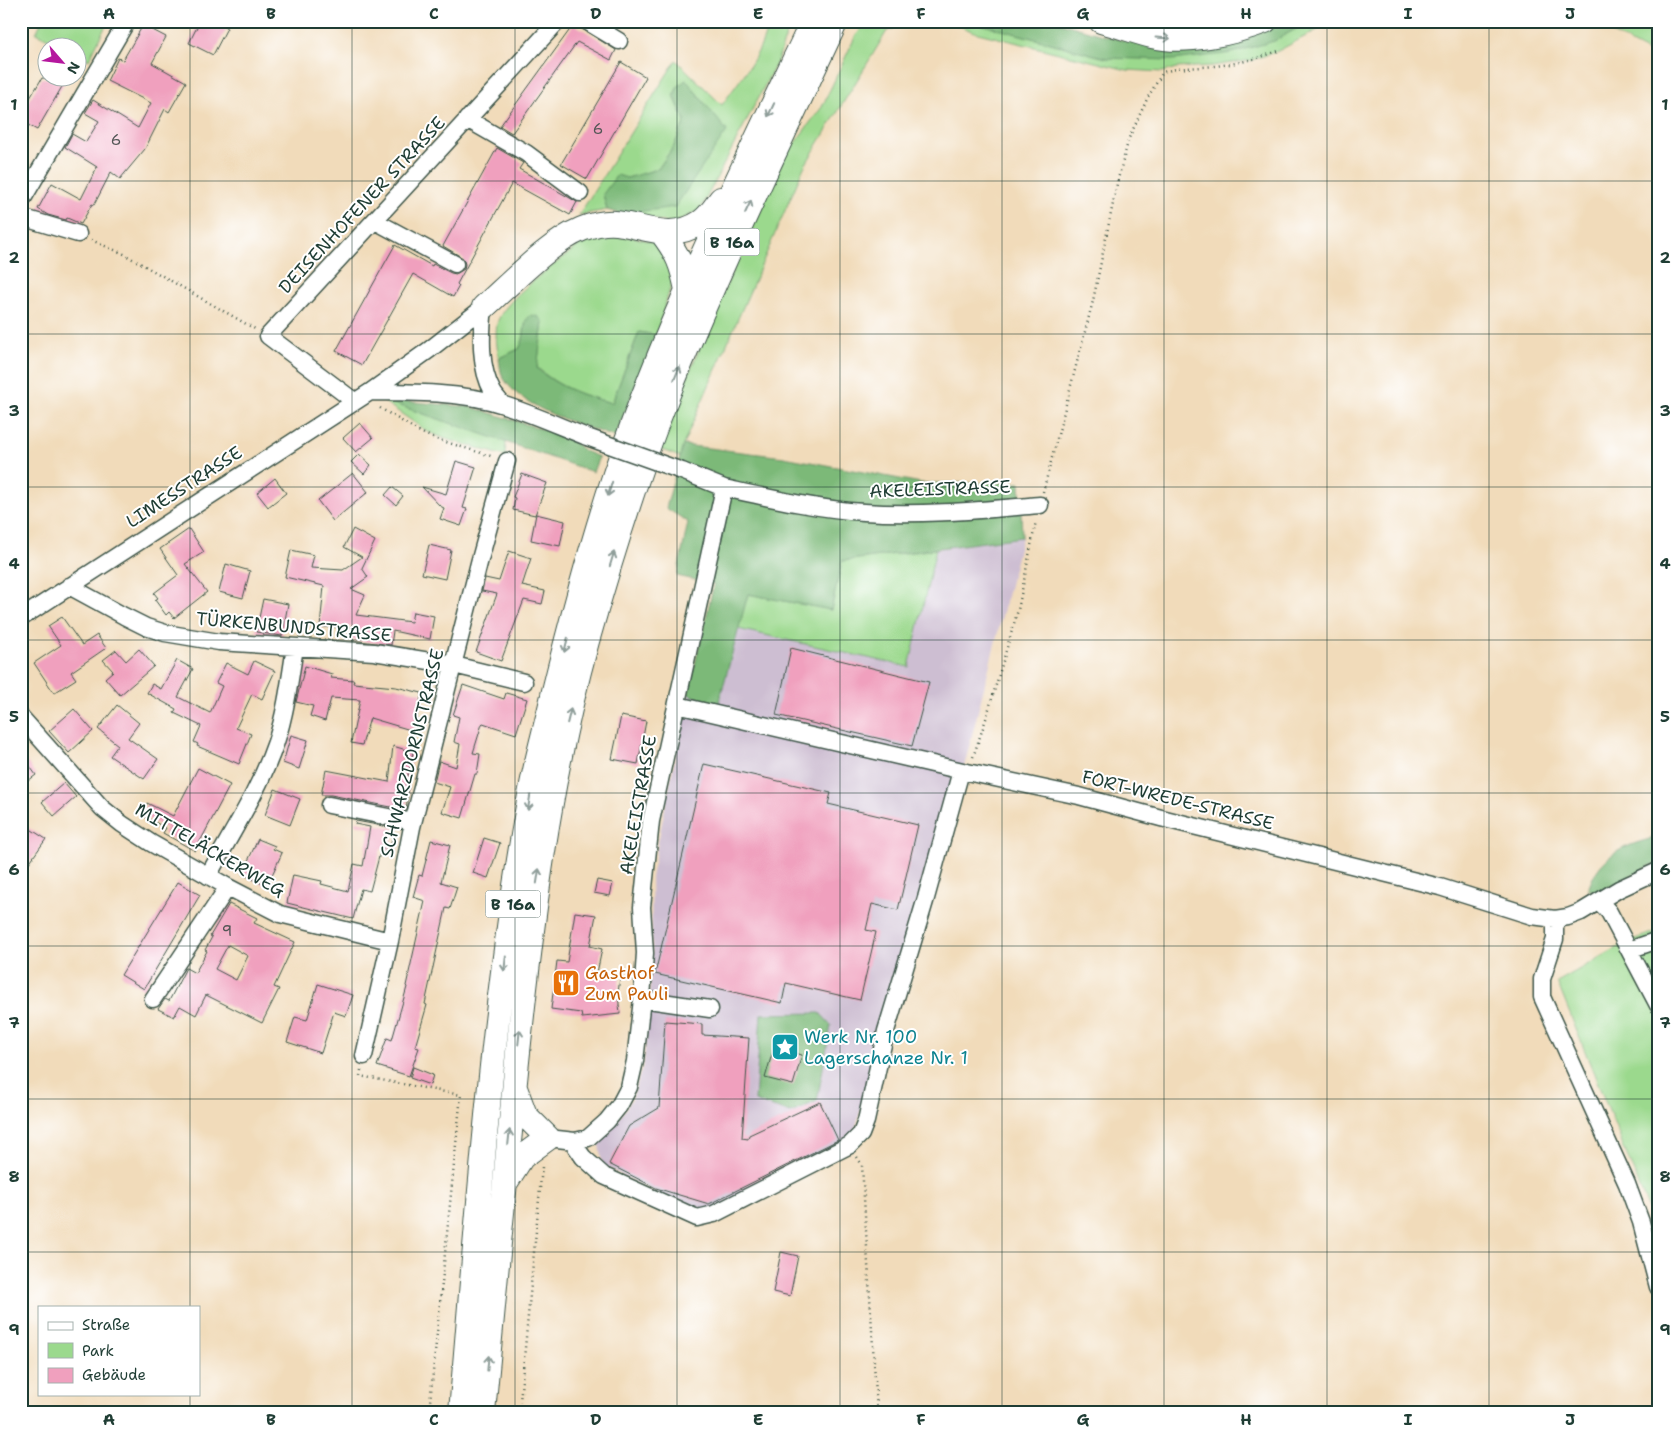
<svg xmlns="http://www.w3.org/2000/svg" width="1679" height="1433" font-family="'Shantell Sans',sans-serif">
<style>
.industrial{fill:#cdbed2}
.green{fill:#9bd98d;stroke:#5d8b60}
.forest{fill:#7cb978;stroke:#4e7b56}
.building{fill:#f0a0be;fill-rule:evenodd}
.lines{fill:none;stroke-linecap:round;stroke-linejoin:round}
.minor-casing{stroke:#3e5548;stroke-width:19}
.highway-casing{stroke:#3e5548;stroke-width:26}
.path{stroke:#3e5548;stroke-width:2.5;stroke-dasharray:1 4;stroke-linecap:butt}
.minor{stroke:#fff;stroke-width:16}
.highway{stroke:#fff;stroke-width:24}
.minor-bridge-casing{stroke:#3e5548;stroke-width:19;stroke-linecap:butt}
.minor-bridge{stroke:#fff;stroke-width:16}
.oneway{stroke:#8f9e9a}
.grid{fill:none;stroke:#1f3d34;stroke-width:1;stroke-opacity:0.55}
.labels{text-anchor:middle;stroke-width:4;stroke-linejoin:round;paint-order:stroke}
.number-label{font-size:15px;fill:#535656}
.shield{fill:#fff;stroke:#627771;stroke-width:1}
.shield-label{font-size:16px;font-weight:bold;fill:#1f3d34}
.street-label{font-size:18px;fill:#1f3d34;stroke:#fff}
.food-label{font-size:18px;fill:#c56008;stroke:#fff;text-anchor:start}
.culture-label{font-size:18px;fill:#0d838f;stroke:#fff;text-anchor:start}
.neatline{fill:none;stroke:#1f3d34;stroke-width:2}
.grid-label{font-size:16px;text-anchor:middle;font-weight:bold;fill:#1f3d34}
</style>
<rect width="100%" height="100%" fill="#fff"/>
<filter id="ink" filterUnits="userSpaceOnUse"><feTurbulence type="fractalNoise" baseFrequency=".02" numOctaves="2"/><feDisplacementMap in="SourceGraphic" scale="10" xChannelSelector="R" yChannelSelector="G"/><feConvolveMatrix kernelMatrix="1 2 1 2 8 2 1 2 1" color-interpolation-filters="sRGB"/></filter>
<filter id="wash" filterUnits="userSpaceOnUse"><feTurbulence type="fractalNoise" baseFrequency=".0096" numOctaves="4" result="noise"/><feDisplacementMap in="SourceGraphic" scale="20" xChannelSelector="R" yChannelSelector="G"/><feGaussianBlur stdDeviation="1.12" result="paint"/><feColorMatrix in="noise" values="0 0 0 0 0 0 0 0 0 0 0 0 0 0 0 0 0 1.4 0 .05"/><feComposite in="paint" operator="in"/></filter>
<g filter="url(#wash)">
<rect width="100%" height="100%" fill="#f1dbba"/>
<path class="industrial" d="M1022,537L964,767L849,1149L711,1221L602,1165L599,1144L612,1129L632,1099L644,1062L652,958L651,877L688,694L718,705L738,629L909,667L936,549Z"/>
<path class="green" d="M42,21H108L89,60L78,54V48L65,47L36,33Z
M768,21H787L785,39L777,62L700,210L674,223L621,214L727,131L674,96L685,121L674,146L658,169L627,178L603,194L607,210L579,215L676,60L722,105C740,79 764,53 768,21Z
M867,21H911L887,31L804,167L683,445L680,457L657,448L750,230L784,157L822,107L855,37Z
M948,21H981V24L1106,58L1274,41L1310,21H1334L1278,51L1252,60L1212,66L1176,68L1163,72L1127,70L974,32Z
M1186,21H1243L1186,32L1146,25L1176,24Z
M1589,21H1641L1658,30V57Z
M632,237L654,242L664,248L673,272L672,282L656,335L639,332L612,403C587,397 556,387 537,367L543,322L526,320L523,340L519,349L499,358C497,348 495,335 497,324C502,299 563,259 583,242L597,238Z
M380,399L506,441L505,456L446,439L428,432Z
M936,549L909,667L738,629L748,594L831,610L842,561Z
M1658,931V1232L1557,982L1629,941Z"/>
<path class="forest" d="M981,21H1054L1113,38L1142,44L1263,31L1282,21H1310L1274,41L1232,53L1172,60L1106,58L980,24Z
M686,80L727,131L675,207L621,214L607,210L603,194L617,175L627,178L658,169L674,146L685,121L674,96L677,87Z
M531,315L539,317L543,322L537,368C556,387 587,397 612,403L639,332L656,335L615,437C582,425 520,409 503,377C500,372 500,364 499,358L519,349L523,340L526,320Z
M380,399L471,407L561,435L578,445L584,451L599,457L593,472Z
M683,445L784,457L921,483H1020L1022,537L842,561L831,610L748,594L718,706L688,694L714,584L677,576L688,522L666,508Z
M1658,837V862L1601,891L1588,890C1599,855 1624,845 1658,837Z
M820,1013L831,1025L817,1101L791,1113L755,1101L761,1014Z"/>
<g id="blocks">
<path class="building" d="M200,21H228L225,27L227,28L213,55L189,43Z
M574,24L616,50L611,60L577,42L512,133L510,132L500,126Z
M143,25L166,37L152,63L186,82L169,112L165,109L145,149L120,179L111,172L94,205L92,204L81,224L67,218L66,220L48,215L38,209L52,183L81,199L97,167L65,147L72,134L86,142L99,121L85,113L93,100L138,128L151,103L107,81L118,58L123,60Z
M621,62L646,77L587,179L561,164Z
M42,78H67L37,130L21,121V113Z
M497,148L523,163L519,169L577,202L570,215L512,183L457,284L459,286L453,297L413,274L362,365L336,351L395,245L432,266L433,264L451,273L456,274L464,269L465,264L463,258L443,246Z
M360,423L373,438L356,452L343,438Z
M359,454L371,465L364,474L351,462Z
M456,461L476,467L463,508L467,509L461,526L440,519L444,508L440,506L422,487L446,494Z
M353,473L368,492L333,521L318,501Z
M522,474L547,483L535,515L513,510L515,498L513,497Z
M275,478L286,493L268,507L257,493Z
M392,487L403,496L396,505L385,495Z
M536,514L565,521L560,546L531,540Z
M189,529L204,552L185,564L207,592L174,618L169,612L166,615L155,600L158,598L154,593L178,575L160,549Z
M353,529L375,541L362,568L368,577L351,589L365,595L356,615L411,622L413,612L434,616L430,639L393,631L391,645L352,640L353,627H320L324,586L285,577L291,550L314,555L311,568L343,570L362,557L344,547Z
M429,545L451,550L445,579L422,574Z
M509,551L531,558L522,586L545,591L542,604L524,600L501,661L476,652L497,594L482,591L485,578L499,581Z
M226,564L250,571L243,598L219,592Z
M263,599L288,604L282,636L256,632Z
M62,617L82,645L97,635L106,648L71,672L76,679L54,693L34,663L61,645L48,626Z
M791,648L929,682L912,746L776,715Z
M139,649L154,666L120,695L105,678L113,671L103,660L116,650L126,661Z
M177,660L193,669L178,697L210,713L222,686L216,683L226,663L248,674L254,661L275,671L262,699L252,694L236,728L251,734L239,764L197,746L198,744L194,742L201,726L174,713L176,709L147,693L152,684L161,689Z
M305,666L332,674L331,678L354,680L353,683L396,687L422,693L414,731L370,718L362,745L351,743L360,700L331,698L325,721L310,716L313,706L296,702Z
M463,685L504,699L506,693L527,699L516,734L483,723L482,724L473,753L480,754L477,774H475L462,818L442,812L450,787L434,782L439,761L456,767L460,744L454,742L459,717L453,715Z
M117,705L139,723L128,738L158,759L144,779L110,756L118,745L98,729Z
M74,709L93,731L69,753L49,731Z
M621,716L646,721L638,764L612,759Z
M291,735L308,740L299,769L283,763Z
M393,746L413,752L406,785L409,786L406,810L331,795H321L326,770L389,782Z
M21,754L36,775L21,786Z
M704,764L831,793L828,804L918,825L898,910L872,904L866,930L876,932L860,1000L786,983L782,1003L655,974Z
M198,768L230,785L195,851L163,833L166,828L141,815L147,803L173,816Z
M64,783L76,797L54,816L42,802Z
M275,789L300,799L290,825L265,815Z
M356,821L394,828L390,850L381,849L370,891L361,889L353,919L287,903L293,875L322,881L321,884L348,891L354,864L363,866L370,827L355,824Z
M21,823L46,839L21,874Z
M484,838L500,843L488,878L473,873Z
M258,839L275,846L273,849L282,853L267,886L242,874Z
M431,840L450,845L441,882L457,887L450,909L446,908L425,1004L427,1005L415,1047L419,1048L409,1076L377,1066L387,1038L392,1040L407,987L406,986L425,901L413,897L419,875L422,876Z
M597,880L613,883L610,896L594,893Z
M178,882L200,895L144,989L121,975Z
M229,904L257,918L254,923L295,942L274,987L279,989L262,1023L206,995L196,1015L180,1006L174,1017L158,1009L165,999L169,1001L186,968L195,973L207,951L205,950L212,937L210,936ZM228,945L248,956L236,980L215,969Z
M575,912L596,915L590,946L602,949L597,973L620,976L618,994L620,1014L582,1018L581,1013L551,1009L557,961L567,962Z
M318,984L353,995L346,1016L334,1012L321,1053L287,1042L295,1017L307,1020Z
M665,1021L702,1024V1035L749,1038L742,1138L748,1139L749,1135L820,1102L838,1140L709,1204L656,1188L609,1164L629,1126L659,1108Z
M774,1047L802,1055L793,1085L765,1078Z
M413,1067L433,1075L430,1085L410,1078Z
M781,1252L798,1256L790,1296L773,1292Z"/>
</g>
</g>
<g filter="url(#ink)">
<use href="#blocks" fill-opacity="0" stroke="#3e5548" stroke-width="1"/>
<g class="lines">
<g class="minor-casing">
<path id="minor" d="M586,21L619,41
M467,119L526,153L580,193
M21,202L127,21
M21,217L78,234
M375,221L455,264
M484,307C481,334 479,368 493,392C496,397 500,401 503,405
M370,392C412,392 463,392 504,405C532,414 559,426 587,437
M354,401L268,336L558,21
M724,488C770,498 817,509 864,512C922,516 981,510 1040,505
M69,586L124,616L146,627L165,633L219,642L374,652L454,665L524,682
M21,618L370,392L429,350L484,307
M677,705L967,772L1079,796L1161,818L1440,887L1532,916L1555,919L1568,917L1581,912L1619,889L1658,871
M21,717L102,808L122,824L151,843L228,887L280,914L390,941
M329,805L413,822
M208,876C232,832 260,789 276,742C286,712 290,679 295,647
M1599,901L1609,912L1658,1005
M1555,919V939L1542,979V997L1627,1184L1641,1222L1658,1287
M1629,950L1658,940
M153,999L228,887
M642,999L710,1009
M364,1056L390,941L412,827L479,563L507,461
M548,1138L575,1141L588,1138L607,1121L619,1106L629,1087L635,1061L642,999L645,953L642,907L651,821L724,488L682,471
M575,1141L576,1147L583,1157L604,1176L697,1218L714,1214L850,1145L861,1134L866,1121L886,1031L926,898L961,771"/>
</g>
<g class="highway-casing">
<path id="highway" d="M1101,21C1118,25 1135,32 1152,36C1186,44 1234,33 1265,21
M662,233C678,254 682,265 687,290
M484,307C511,283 550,242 582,229C595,224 610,221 623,224C651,229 674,240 701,222C709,217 715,207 721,199
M506,1182L522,1157L548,1138L525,1115L515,1088
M461,1412C479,1204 493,995 531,790C537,757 547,724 554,691C572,618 591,546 615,474C668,318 742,170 813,21
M483,1412C494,1298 504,1185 516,1071C531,926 548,782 587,641C608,567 631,492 658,420C710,284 775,153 836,21"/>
</g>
<path class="path" d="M91,240L124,254L255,329
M380,408L420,432L433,438L494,457
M1043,492L1093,301L1118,179L1129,138L1148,97L1163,72C1180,67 1196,68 1214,66C1236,64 1257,59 1278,51
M973,757L986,719L1018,610L1036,521
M361,1070L360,1076L461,1095L429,1412
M857,1157L862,1165L877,1412
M519,1412L542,1167"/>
<use href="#minor" class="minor"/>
<use href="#highway" class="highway"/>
<g class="minor-bridge-casing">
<path id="minor-bridge" d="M587,437L682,471"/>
</g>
<use href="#minor-bridge" class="minor-bridge"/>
</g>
<defs><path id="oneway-shaft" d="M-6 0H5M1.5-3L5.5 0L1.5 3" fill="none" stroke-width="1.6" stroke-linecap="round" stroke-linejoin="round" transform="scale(1.25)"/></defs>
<g class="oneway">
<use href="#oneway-shaft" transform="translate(1163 38) rotate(4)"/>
<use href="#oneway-shaft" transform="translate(771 110) rotate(115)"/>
<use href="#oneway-shaft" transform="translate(748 207) rotate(-65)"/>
<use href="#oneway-shaft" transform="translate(677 373) rotate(-68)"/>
<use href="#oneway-shaft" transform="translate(610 489) rotate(107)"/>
<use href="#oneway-shaft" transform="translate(612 559) rotate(-73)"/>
<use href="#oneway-shaft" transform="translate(566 645) rotate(104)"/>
<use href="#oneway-shaft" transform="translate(569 716) rotate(-76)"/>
<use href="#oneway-shaft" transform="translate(529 803) rotate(99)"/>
<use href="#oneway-shaft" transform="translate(538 876) rotate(-81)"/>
<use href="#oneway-shaft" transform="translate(505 964) rotate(96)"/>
<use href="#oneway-shaft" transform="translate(519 1037) rotate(-84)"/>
<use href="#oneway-shaft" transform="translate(509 1137) rotate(-84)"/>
<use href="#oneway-shaft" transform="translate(488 1363) rotate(-85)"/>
</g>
</g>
<path class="grid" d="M190,21V1307M352,21V1412M515,21V1412M677,21V1412M840,21V1412M1002,21V1412M1164,21V1412M1327,21V1412M1489,21V1412M21,181H1658M21,334H1658M21,487H1658M21,640H1658M21,793H1658M21,946H1658M21,1099H1658M21,1252H1658M190,1394V1412"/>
<defs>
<g id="restaurant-square" transform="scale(1.4375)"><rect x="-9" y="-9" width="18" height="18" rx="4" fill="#e8710a" stroke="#fff"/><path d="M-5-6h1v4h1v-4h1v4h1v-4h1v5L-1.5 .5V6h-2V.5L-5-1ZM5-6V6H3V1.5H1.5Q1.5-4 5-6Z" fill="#fff"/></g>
<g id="sight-square" transform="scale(1.4375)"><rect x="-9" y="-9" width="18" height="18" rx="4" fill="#0f9aa8" stroke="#fff"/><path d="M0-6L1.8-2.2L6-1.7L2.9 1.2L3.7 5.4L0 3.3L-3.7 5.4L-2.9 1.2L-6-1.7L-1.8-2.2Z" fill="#fff"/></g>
</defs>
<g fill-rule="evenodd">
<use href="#restaurant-square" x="566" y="983"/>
<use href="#sight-square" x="785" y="1047"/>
</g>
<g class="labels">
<g class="number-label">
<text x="598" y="134">6</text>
<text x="116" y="145">6</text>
<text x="227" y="936">9</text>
</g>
<g class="shield">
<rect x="704.5" y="228.5" width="55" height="27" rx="4"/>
<rect x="485.5" y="890.5" width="55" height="27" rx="4"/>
</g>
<g class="shield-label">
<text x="732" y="248">B 16a</text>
<text x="513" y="910">B 16a</text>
</g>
<g class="street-label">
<text transform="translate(362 205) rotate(-47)" y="6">DEISENHOFENER STRASSE</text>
<text transform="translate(184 487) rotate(-33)" y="6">LIMESSTRASSE</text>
<text transform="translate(940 489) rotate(-2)" y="6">AKELEISTRASSE</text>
<text transform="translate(294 627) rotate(5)" y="6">TÜRKENBUNDSTRASSE</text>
<text transform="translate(412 753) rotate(-76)" y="6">SCHWARZDORNSTRASSE</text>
<text transform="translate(1178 800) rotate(14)" y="6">FORT-WREDE-STRASSE</text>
<text transform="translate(638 805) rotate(-80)" y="6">AKELEISTRASSE</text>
<text transform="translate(210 850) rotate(30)" y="6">MITTELÄCKERWEG</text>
</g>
<g class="food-label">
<text x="585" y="979">Gasthof<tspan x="585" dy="21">Zum Pauli</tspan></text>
</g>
<g class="culture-label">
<text x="804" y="1043">Werk Nr. 100<tspan x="804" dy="21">Lagerschanze Nr. 1</tspan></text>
</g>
</g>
<rect width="1679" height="1433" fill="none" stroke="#fff" stroke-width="55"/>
<rect x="38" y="1306" width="162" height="90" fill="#ffffff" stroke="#a5b1ae"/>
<rect x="48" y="1322" width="25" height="8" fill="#ffffff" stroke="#a5b1ae"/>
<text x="82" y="1330" font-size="15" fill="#1f3d34">Straße</text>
<rect x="48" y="1343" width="25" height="15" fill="#9bd98d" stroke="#a5b1ae"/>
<text x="82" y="1356" font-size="15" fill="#1f3d34">Park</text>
<rect x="48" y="1368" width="25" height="15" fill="#f0a0be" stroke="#a5b1ae"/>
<text x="82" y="1380" font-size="15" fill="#1f3d34">Gebäude</text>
<g transform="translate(62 62) rotate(118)"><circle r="24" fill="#ffffff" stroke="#a5b1ae"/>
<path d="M0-4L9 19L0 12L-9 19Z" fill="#b5179e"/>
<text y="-8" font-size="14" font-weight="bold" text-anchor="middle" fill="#1f3d34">N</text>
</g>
<rect x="28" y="28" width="1624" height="1378" class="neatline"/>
<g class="grid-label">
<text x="109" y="19">A</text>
<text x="271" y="19">B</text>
<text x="434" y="19">C</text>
<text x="596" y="19">D</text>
<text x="758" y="19">E</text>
<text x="921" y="19">F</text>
<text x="1083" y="19">G</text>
<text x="1246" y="19">H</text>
<text x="1408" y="19">I</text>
<text x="1570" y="19">J</text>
<text x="14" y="110">1</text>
<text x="1665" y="110">1</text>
<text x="14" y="263">2</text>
<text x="1665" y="263">2</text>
<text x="14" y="416">3</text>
<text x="1665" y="416">3</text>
<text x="14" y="569">4</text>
<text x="1665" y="569">4</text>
<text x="14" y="722">5</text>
<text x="1665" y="722">5</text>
<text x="14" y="875">6</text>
<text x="1665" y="875">6</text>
<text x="14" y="1028">7</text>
<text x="1665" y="1028">7</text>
<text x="14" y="1182">8</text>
<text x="1665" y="1182">8</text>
<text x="14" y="1335">9</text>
<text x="1665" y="1335">9</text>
<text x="109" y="1425">A</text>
<text x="271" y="1425">B</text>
<text x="434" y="1425">C</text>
<text x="596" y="1425">D</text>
<text x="758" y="1425">E</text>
<text x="921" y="1425">F</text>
<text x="1083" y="1425">G</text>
<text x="1246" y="1425">H</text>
<text x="1408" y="1425">I</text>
<text x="1570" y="1425">J</text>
</g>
</svg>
